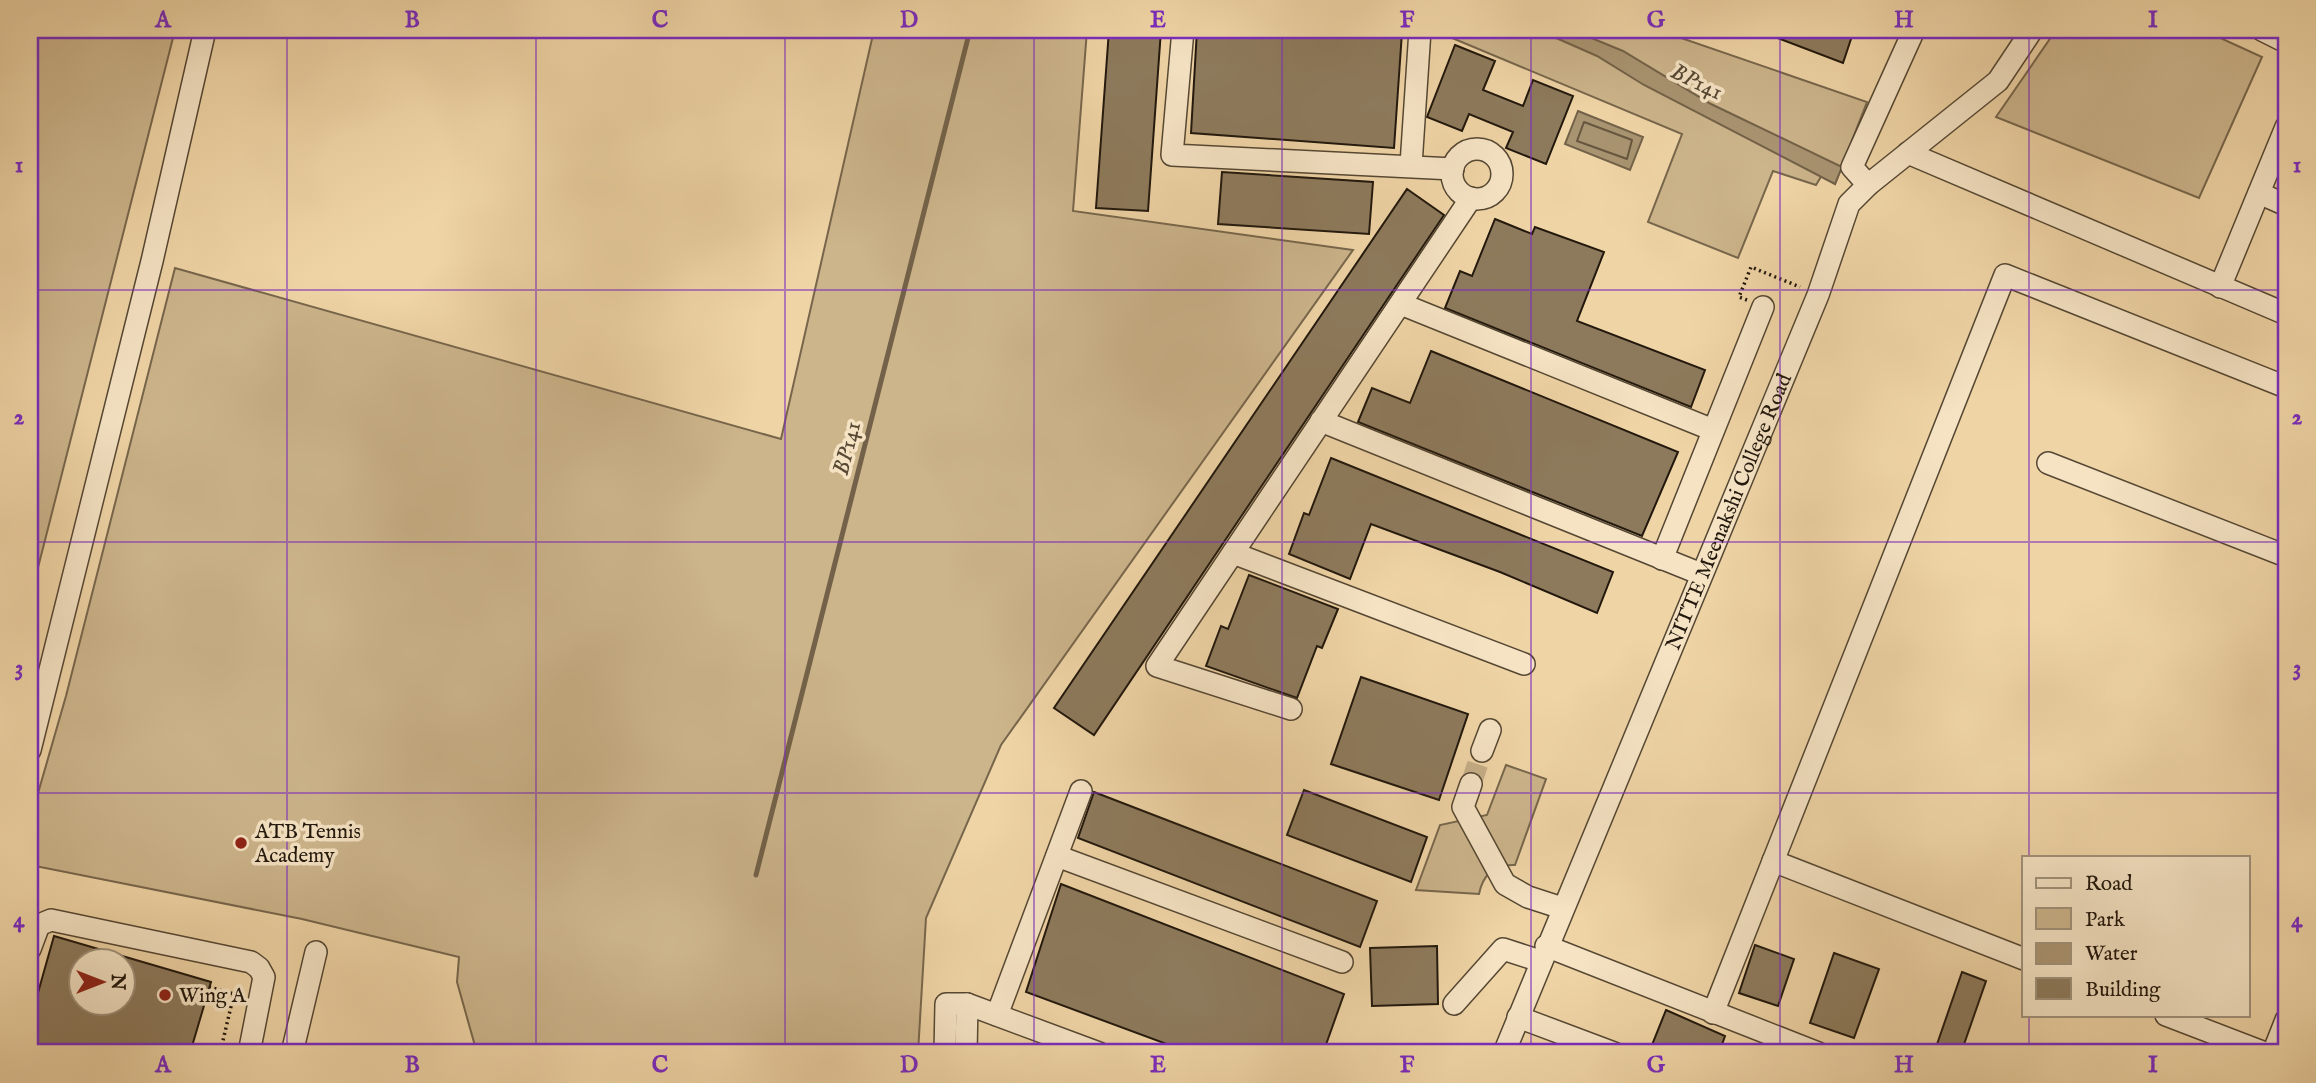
<svg xmlns="http://www.w3.org/2000/svg" width="2316" height="1083" font-family="'IM FELL English',serif">
<style>
.green{fill:#ccb48b;stroke:#77664c;stroke-width:2}
.water{fill:#a99471;stroke:#736249;stroke-width:2}
.lines{fill:none;stroke-linecap:round;stroke-linejoin:round}
.shore{stroke:#66563f;stroke-width:2}
.stream{stroke:#736249;stroke-width:5}
.building{fill:#8d7a5c;stroke:#22180d;stroke-width:2;fill-rule:evenodd}
.minor-tunnel{stroke:#c6ae87;stroke-width:21;stroke-dasharray:21 10;stroke-linecap:butt}
.minor-casing{stroke:#554733;stroke-width:24}
.path{stroke:#22180d;stroke-width:3.5;stroke-dasharray:2 3.5;stroke-linecap:butt}
.minor{stroke:#f5e3c4;stroke-width:21}
.grid{fill:none;stroke:#7b2cbf;stroke-width:2;stroke-opacity:0.55}
.poi-dot{fill:#8f2418;stroke:#f5e3c4;stroke-width:2.5}
.labels{text-anchor:middle;stroke-width:7;stroke-linejoin:round;paint-order:stroke}
.street-label{font-size:21px;fill:#22180d;stroke:#f5e3c4}
.poi-label{font-size:21px;fill:#22180d;stroke:#f5e3c4;text-anchor:start}
.water-label{font-size:23px;font-style:italic;fill:#584a35;stroke:#f5e3c4}
.neatline{fill:none;stroke:#7b2cbf;stroke-width:2.5}
.grid-label{font-size:23px;text-anchor:middle;font-weight:bold;fill:#7b2cbf}
</style>
<rect width="100%" height="100%" fill="#efd4a5"/>
<filter id="stains"><feTurbulence type="fractalNoise" baseFrequency=".00286" numOctaves="4"/><feColorMatrix values="0 0 0 0 .2 0 0 0 0 .09 0 0 0 0 .02 0 0 0 .5 -.17"/></filter>
<radialGradient id="worn" r=".72"><stop offset=".6" stop-color="#630" stop-opacity="0"/><stop offset="1" stop-color="#630" stop-opacity=".3"/></radialGradient>
<path class="green" d="M30,30H175L30,599Z
M874,30H1087L1073,211L1353,250L1001,745L926,918L918,1053H477L457,982L459,957L302,919L30,865V821L66,696L175,268L781,439Z
M1433,30H1658L1867,102L1835,184L1822,175L1816,185L1773,171L1738,258L1648,222L1682,134Z
M2056,30H2203L2262,57L2199,198L1996,117Z
M1506,765L1546,779L1515,865C1495,864 1483,874 1479,894L1416,890L1440,825L1487,815Z"/>
<path class="water" d="M1538,30H1572L1623,51L1711,104L1842,167L1835,184L1644,85L1597,56Z
M1578,111L1643,137L1630,170L1565,144Z"/>
<g class="lines">
<path class="shore" d="M1584,122L1632,140L1627,159L1577,141Z"/>
<path class="stream" d="M756,875L970,30"/>
</g>
<path class="building" d="M1109,30H1161L1148,211L1096,208Z
M1197,30L1402,32L1394,148L1191,133Z
M1757,30H1854L1843,63Z
M1455,45L1495,61L1483,90L1523,106L1533,80L1573,96L1546,164L1506,148L1513,132L1469,114L1462,131L1427,117Z
M1222,172L1373,182L1369,234L1218,224Z
M1407,189L1444,215L1094,735L1054,708Z
M1495,219L1532,234L1535,227L1604,252L1577,321L1705,370L1691,407L1445,308L1460,271L1472,276Z
M1431,351L1678,452L1642,536L1358,422L1372,388L1410,403Z
M1331,458L1613,572L1597,613L1500,572L1371,524L1350,579L1289,554L1304,513L1309,515Z
M1249,575L1338,609L1322,648L1317,646L1297,698L1206,666L1221,626L1228,629Z
M1361,677L1468,714L1439,800L1331,764Z
M1304,790L1427,837L1411,882L1287,835Z
M1094,792L1377,901L1360,947L1078,838Z
M1061,884L1344,994L1323,1053H1182L1183,1050L1026,992Z
M54,936L211,982L190,1053H30V1021ZM80,961H122V1003H80Z
M1755,945L1794,959L1778,1006L1739,993Z
M1437,946L1438,1004L1372,1006L1370,948Z
M1834,953L1879,969L1854,1038L1810,1023Z
M1962,972L1986,981L1961,1053H1934Z
M1666,1010L1725,1036L1719,1053H1658L1650,1050Z"/>
<g class="lines">
<path class="minor-tunnel" d="M1471,784L1482,751"/>
<g class="minor-casing">
<g id="minor">
<path d="M1183,30L1172,155L1453,169"/>
<path d="M2262,30L2286,42"/>
<circle cx="1477" cy="174" r="25"/>
<path d="M1908,153L2286,314"/>
<path d="M1411,165L1420,30"/>
<path d="M1868,185L1852,167L1914,30"/>
<path d="M2259,193L2286,205"/>
<path d="M2220,287L2286,127"/>
<path d="M1401,304L1713,430"/>
<path d="M1321,421L1701,574"/>
<path d="M2048,463L2286,556"/>
<path d="M1233,553L1524,664"/>
<path d="M1662,559L1763,307"/>
<path d="M1291,709L1157,666L1471,198"/>
<path d="M30,750L152,261L205,30"/>
<path d="M1482,751L1490,730"/>
<path d="M1471,784L1463,807L1505,884L1528,897L1562,908"/>
<path d="M1057,856L1342,962"/>
<path d="M1773,861L2024,959"/>
<path d="M1546,946L1818,1053"/>
<path d="M30,949L39,925L51,920L251,962L259,968L264,977L249,1053"/>
<path d="M1454,1004L1503,949L1540,961"/>
<path d="M1713,1013L2005,275L2286,387"/>
<path d="M997,1015L1081,791"/>
<path d="M2166,1015L2265,1053"/>
<path d="M1518,1017L1614,1053"/>
<path d="M292,1053L316,952"/>
<path d="M945,1053L946,1004H967L1099,1053"/>
<path d="M966,1053L967,1004"/>
<path id="s1" d="M1504,1053L1818,295L1849,204L1868,185L1998,81L2032,30"/>
<path d="M2273,1053L2286,1020"/>
</g>
</g>
<path class="path" d="M1747,300L1739,297L1751,267L1800,287
M209,987L234,994L220,1053"/>
<use href="#minor" class="minor"/>
</g>
<path class="grid" d="M287,30V1053M536,30V1053M785,30V1053M1034,30V1053M1282,30V1053M1531,30V1053M1780,30V1053M2029,30V857M30,290H2286M30,542H2286M30,793H2286M2029,1015V1053"/>
<g class="poi-dot">
<circle cx="241" cy="843" r="7"/>
<circle cx="165" cy="995" r="7"/>
</g>
<g class="labels">
<g class="street-label">
<text dy="7" stroke="none"><textPath href="#s1" startOffset="586">NITTE Meenakshi College Road</textPath></text>
</g>
<g class="poi-label">
<text x="255" y="838">ATB Tennis<tspan x="255" dy="24">Academy</tspan></text>
<text x="179" y="1002">Wing A</text>
</g>
<g class="water-label">
<text transform="translate(1697 81) rotate(26)" y="8">BP141</text>
<text transform="translate(846 448) rotate(-76)" y="8">BP141</text>
</g>
</g>
<rect width="2316" height="1083" fill="none" stroke="#efd4a5" stroke-width="77"/>
<rect x="2022" y="856" width="228" height="161" fill="#f5e3c4" stroke="#a1927b" stroke-width="2"/>
<rect x="2036" y="878" width="35" height="10" fill="#f5e3c4" stroke="#a1927b" stroke-width="2"/>
<text x="2085" y="890" font-size="21" fill="#22180d">Road</text>
<rect x="2036" y="908" width="35" height="21" fill="#ccb48b" stroke="#a1927b" stroke-width="2"/>
<text x="2085" y="926" font-size="21" fill="#22180d">Park</text>
<rect x="2036" y="943" width="35" height="21" fill="#a99471" stroke="#a1927b" stroke-width="2"/>
<text x="2085" y="960" font-size="21" fill="#22180d">Water</text>
<rect x="2036" y="978" width="35" height="21" fill="#8d7a5c" stroke="#a1927b" stroke-width="2"/>
<text x="2085" y="996" font-size="21" fill="#22180d">Building</text>
<g transform="translate(102 982) rotate(90)"><circle r="33" fill="#f5e3c4" stroke="#a1927b" stroke-width="2"/>
<path d="M0-5L12 26L0 18L-12 26Z" fill="#8f2418"/>
<text y="-10" font-size="19" font-weight="bold" text-anchor="middle" fill="#22180d">N</text>
</g>
<rect x="38" y="38" width="2240" height="1006" class="neatline"/>
<g class="grid-label">
<text x="163" y="27">A</text>
<text x="412" y="27">B</text>
<text x="660" y="27">C</text>
<text x="909" y="27">D</text>
<text x="1158" y="27">E</text>
<text x="1407" y="27">F</text>
<text x="1656" y="27">G</text>
<text x="1904" y="27">H</text>
<text x="2153" y="27">I</text>
<text x="19" y="172">1</text>
<text x="2297" y="172">1</text>
<text x="19" y="424">2</text>
<text x="2297" y="424">2</text>
<text x="19" y="675">3</text>
<text x="2297" y="675">3</text>
<text x="19" y="927">4</text>
<text x="2297" y="927">4</text>
<text x="163" y="1072">A</text>
<text x="412" y="1072">B</text>
<text x="660" y="1072">C</text>
<text x="909" y="1072">D</text>
<text x="1158" y="1072">E</text>
<text x="1407" y="1072">F</text>
<text x="1656" y="1072">G</text>
<text x="1904" y="1072">H</text>
<text x="2153" y="1072">I</text>
</g>
<rect width="100%" height="100%" filter="url(#stains)"/>
<rect width="100%" height="100%" fill="url(#worn)"/>
</svg>
